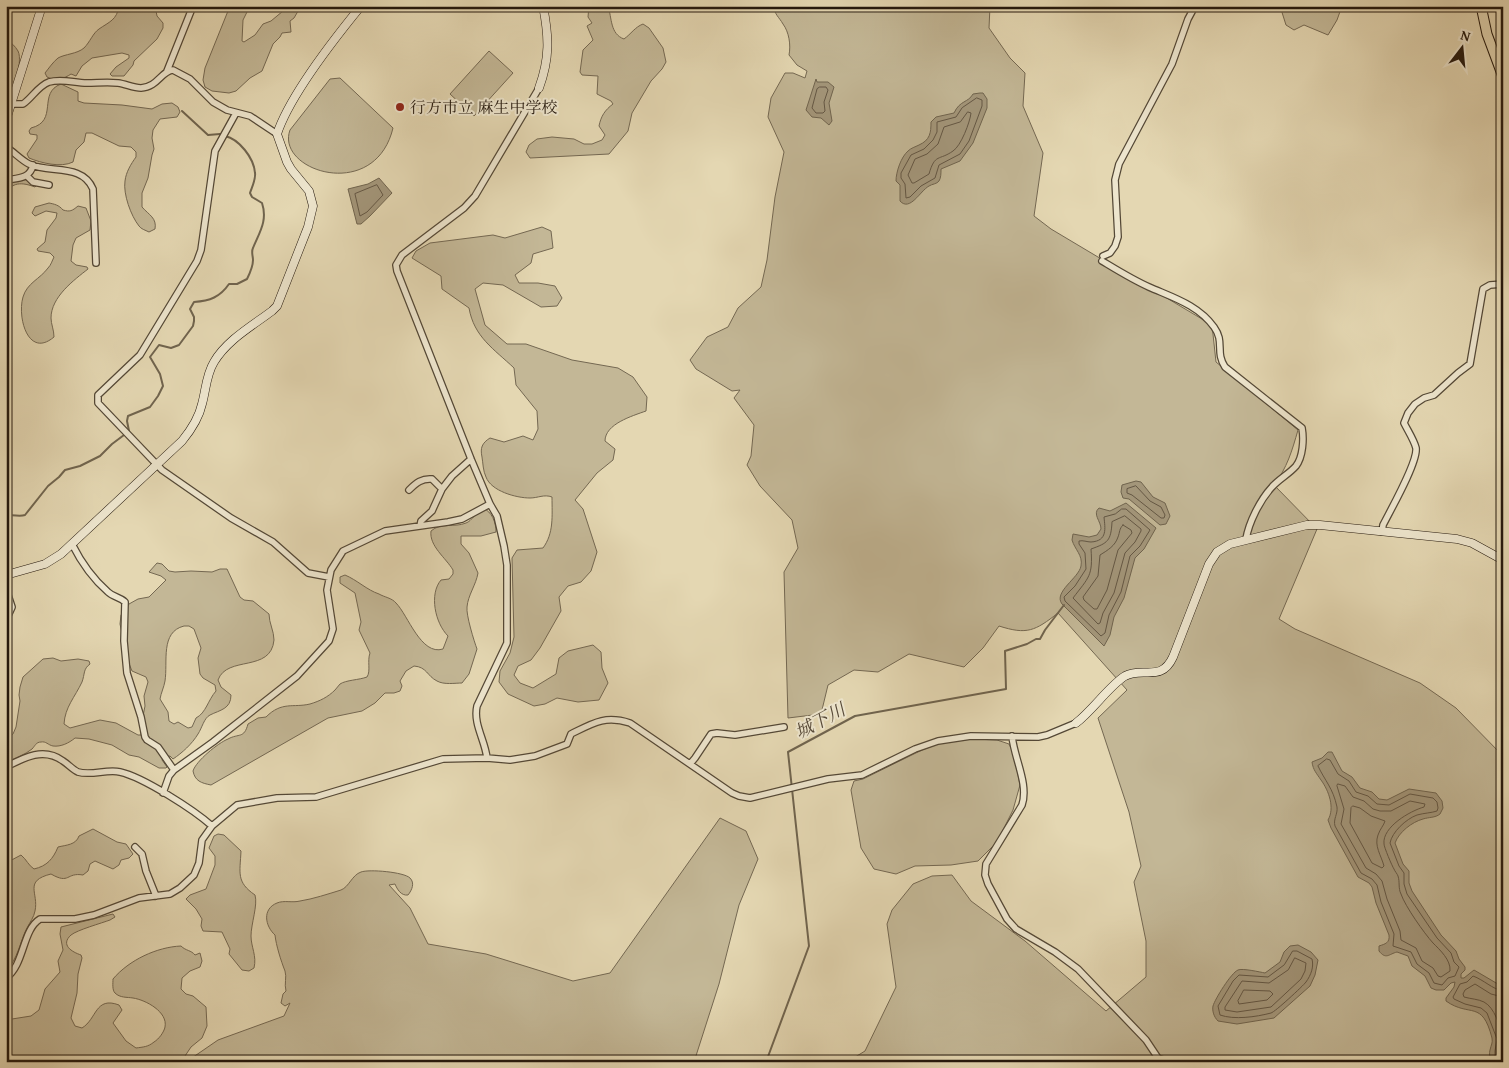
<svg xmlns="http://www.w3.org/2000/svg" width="1509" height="1068" font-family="'Gentium Book Plus','Noto Serif JP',serif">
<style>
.green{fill:#c3b796;stroke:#746852;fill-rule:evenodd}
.water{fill:#a3967a;stroke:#70644e}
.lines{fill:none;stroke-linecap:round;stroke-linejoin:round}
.shore{stroke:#645744;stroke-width:1}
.stream{stroke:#70644e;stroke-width:2}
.street-casing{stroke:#544836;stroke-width:8}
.secondary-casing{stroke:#24180d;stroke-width:9}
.primary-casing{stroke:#24180d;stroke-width:11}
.street{stroke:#ede5cd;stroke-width:5.5}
.secondary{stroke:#ede5cd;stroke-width:8}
.primary{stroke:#e4d7b2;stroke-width:9}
.poi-dot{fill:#8f2418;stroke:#ede5cd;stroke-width:2}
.labels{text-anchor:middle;stroke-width:4;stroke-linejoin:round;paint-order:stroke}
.poi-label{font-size:16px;fill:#24180d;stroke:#ede5cd;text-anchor:start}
.water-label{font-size:18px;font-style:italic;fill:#574a39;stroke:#ede5cd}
</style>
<rect width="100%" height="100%" fill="#e4d7b2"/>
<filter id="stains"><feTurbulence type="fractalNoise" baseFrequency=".004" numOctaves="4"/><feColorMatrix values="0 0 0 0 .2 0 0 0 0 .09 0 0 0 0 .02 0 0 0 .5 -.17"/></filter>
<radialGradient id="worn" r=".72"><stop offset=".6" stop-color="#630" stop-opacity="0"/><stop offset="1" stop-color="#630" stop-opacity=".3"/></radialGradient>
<path class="green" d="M119,6H155L157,16L163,23V28L157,39L134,61L133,65L124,76H112L110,74L116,67L129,58V55L122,53L92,58L82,66L76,76L71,74C64,79 55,81 47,77L45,73C49,68 53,62 58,58C65,54 77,54 84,48C90,42 93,33 99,29C109,22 117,20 119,6Z
M230,6H250L243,20L242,41L244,42L255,35L263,24L271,21L289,6H301L294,18L290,21L291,32L282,33L280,37L273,44L262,71L250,78L236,91L229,93L212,91L205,87L203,80L205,68Z
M589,6H608C612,18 610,34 624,39C631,34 635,27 643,24L649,28L663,48L666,62L662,69L651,81L632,113L628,131L609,154L530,158L526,152L529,145L537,139L552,137L574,139L584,144H592L602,140L605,135L599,126C601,116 605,110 613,104L611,101L597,94L598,76L582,75L580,72L583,50L593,40L587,26L592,23L588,17Z
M774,6H990L989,28L1010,58L1025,73L1023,106L1043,153L1034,216L1051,229L1212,325L1216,362L1298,430C1292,451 1287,468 1274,485L1317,529L1279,619L1295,629L1420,683L1456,708L1503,756V1062H847L865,1051L896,987L887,924L892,910L913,884L932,876L952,875L971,901L1025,941L1106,1011L1146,977V941L1134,882L1141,866L1129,812L1098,718L1127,690L1058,613C1035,631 1027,635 999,626L983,648L964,667L909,654L878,672L854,670L828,685L821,714L788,718L784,572L798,548L792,520L760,486L747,465L751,456L754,425L734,398L740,390L732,391L696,369L690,360L707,337L728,327L738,308L761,287L767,260L775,197L784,152L768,117L771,98L785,73H793L805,78L807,71L797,65L789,55C791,45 789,32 783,24C779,17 774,14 774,6Z
M1280,6H1342L1337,20L1328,35L1304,25L1294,30L1286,25Z
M6,40C11,42 15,46 18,51C24,63 10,97 6,110Z
M489,51L513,73L474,116L450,94Z
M340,78L393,128C375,203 275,171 290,130L330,79Z
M61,84L78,92V101L84,103L122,105L152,109L162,104L172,103L178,107L180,112L177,117L160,119L153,130L152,138L154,149L152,155L148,178L142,193V207C149,215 157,218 155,229L149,232C145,230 141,229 139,226C131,216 123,194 125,181C126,172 131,164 136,157V152L131,147L119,146L92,133H86L84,142L76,150L73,162C61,168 41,163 29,158L27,154L37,139V135L30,134L29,131L31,128C59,121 37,93 61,84Z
M24,179L37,185L35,187C24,183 14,181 6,192V181Z
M49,203C54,204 59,205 63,210C70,212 72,211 78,206L86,208L91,221L90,230L76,238L73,245L71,261L76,265L87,267L88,269C74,280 51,297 51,318C51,324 54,330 54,337C28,359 17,317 23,297C27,283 40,279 48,268C51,265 52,261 54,257L50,253L38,251L37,249L45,242L47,230L56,218L57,213L46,211L35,216L32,213L35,207Z
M542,227L551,231L553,248L533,254L531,263L515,275L519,283H538L555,286L562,298L557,306L541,307L503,285L483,283L475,289L485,325L507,344H526L572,360L618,368L633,377L647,397L646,411C632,416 605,424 605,441L615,449L613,460L597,473L575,500L583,509L597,552L591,571L581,582L568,586L559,597L561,611L540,648L531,660L518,666L514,675L520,683L533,688L556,674L559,658L568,651L593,645L601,652L602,668L608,683L599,700L578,702L557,698L545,704L534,706L508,694L499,682L500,671L510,653L514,637L512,558L517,550L543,548C554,533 552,516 552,497C544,494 538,498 530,498C516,498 491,491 486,477C483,471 483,463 482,457C480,448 482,443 490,438L504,442L523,436L533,440L538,429L537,411L516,385L514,368C494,349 474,337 469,308L442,289L441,276L412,258L416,251L430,243L493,235L505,238Z
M483,508C492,512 496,522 496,532L481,536H461V544L469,553L478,573C476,585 468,595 467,607C466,615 474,641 477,649L469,674L462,683C455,683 444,685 437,681C427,676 427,667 414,666L406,671L400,681L402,686L400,691L394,693H385L375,703L362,711L328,718L211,785C201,783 195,781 193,771C196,761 218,743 228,739C239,733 244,739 248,724L258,718L266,717C282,701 293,708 310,704C320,701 328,697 335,690C337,688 338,686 340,684C346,680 359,680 367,677C371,671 367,661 370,653L359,630L361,622L355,593L340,583V577L345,575C357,580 367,590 379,594C384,597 392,598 396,603C408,615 421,656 443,649L448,636C435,623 429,594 441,580L449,579L453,574V570C446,558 429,546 431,531C441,522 454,528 466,523C472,521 476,512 483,508Z
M157,563L162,564L169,571L175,572L191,571L212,572L220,569H227L240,597L244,600L253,601L269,614C269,623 274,631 274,640C271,673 227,655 218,680L221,687L231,695C231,709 220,710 210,715C204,718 202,728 198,734C192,744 182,753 173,759L170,756L163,758L162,760L167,767L166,768H159L139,757L129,755L112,745L89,739L75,738C69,743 61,747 53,746C48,745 46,741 41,742C36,742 35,746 32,749C25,755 14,758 6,763V740L13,734L16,727L20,701L19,695L20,687L23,677L43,659L53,658L61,661L78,659L89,661L90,664C83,669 85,674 82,682C75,697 65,707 64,724L70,728L100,720L116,723L138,735H141V726L145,706L144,696L148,682L146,677L132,671L128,661L120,624L121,615L129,604L138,599L149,597L166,580L161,576L149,572ZM184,626H189L194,629L201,648L198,658L200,674L203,678L215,685L216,691C208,700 206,713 196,718L192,727L188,728L178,722L174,724L169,721L168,712L160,699C161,693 164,687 165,681C168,662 160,632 184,626Z
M973,739L997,740L1009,744L1014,754L1020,785L1013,810L997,842L978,861L951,865L915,866L896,874L874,869L861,848L851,790L854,781L863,779L922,750L943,742Z
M720,818L746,831L758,859L739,905L719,984L694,1062H186L218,1040L284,1016L290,1003L285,1006L281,1003L283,994L286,991C284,984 287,977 285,971C281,961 276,945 275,935C265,926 262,909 277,903C284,900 292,903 300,901C313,899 328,894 341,890C349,887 352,875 361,872C369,869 404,872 410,878C415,883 412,890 408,895C401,896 397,889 395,884L389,885L410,908L428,944L486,954L573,981L610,973Z
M93,829L117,842L126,844L133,854L129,858L121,860L119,865L113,869L95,861L90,864L88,871L83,875C66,872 70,885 51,874C23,881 39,893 35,911C34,917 30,922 27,928C20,941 18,960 6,970V863L21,855C27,860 28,865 34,869C47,866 53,859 58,847C66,845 76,845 79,836Z
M218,834L224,835L241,851C240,873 236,882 255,895C258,905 251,924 251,936C251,947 257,956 254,968L249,971L242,970L229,954L230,949L222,932L203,931L201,926L202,919L196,909L186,899L190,895L206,889L215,865V856L209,848L214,836Z
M113,914L115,917L110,920C102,923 77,930 71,935C60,945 72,952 81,955L82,958L78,974L77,993L71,1018L75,1026L82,1028C97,1019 95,996 119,1005L122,1010L113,1023L126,1041L136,1048C143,1047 148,1047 154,1042C159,1039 164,1032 165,1027C168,1012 146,1000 133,998C127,997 120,998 115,993C112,990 113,983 113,979C129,960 157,947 181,946C186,951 191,950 195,955L200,953L202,961L200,967L190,971L182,978L181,989L186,994L193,996L206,1007L207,1026L202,1038L191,1047L181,1062H6V1017L12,1019L31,1016L39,1010L45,989L60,972L58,961L63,950L60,934L61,927Z"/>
<path class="water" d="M816,79L817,82H828L834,87L829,103L832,121L829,125L821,118L812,117L806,110Z
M980,93H983L987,99V108L973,143L960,161L941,169C941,173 941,178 939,181C937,184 932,184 929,186C920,191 910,212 900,201V185L896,181C896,172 901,157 908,151C911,148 915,147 919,145C930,140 931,133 931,122L936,117L954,113C960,100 968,103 973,94Z
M379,178L392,193L370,216L361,224H357L348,189L368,184Z
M1136,481L1141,482L1153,497L1165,503L1170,516L1166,524L1160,525L1129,499L1123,498L1121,492L1122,485Z
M1126,503L1156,528L1144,549L1135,558L1124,598L1114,617L1110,635L1104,646L1062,604C1053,592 1079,578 1081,566C1083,555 1075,550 1072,540L1073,534L1089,537L1097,535L1101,529C1101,521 1092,514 1099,508L1110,511Z
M1328,752H1332L1342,771L1352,777L1360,788L1372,792L1379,799L1387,800L1409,789L1436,793L1442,801L1443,808L1440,814C1435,818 1429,817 1423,819C1412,822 1399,832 1395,843L1403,864L1409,871V883L1412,891L1441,935L1456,951L1459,959L1465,967V970L1461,974V978H1464L1474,970L1503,987V1062H1490C1490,1058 1489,1053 1490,1050C1491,1045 1493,1043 1492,1038C1482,999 1470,1018 1446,1001V998L1454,987L1455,982L1451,983L1444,990H1436L1431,988L1425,976L1412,966L1408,956L1397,952C1389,954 1386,960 1379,951V946C1385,944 1390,943 1389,935L1376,903L1372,887L1369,883L1358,877L1331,828L1328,820C1335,808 1329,791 1321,780C1317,774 1313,770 1312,762L1322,758Z
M1298,945L1311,952L1318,960L1315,975L1310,986L1274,1018L1237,1024L1218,1021C1214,1017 1212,1011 1213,1006C1215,999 1231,973 1238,970C1242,968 1260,972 1265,973L1280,962L1284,952L1290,946Z"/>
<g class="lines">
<path class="shore" d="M820,87H826L828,90L824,102L825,111L823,113H816L812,108L817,89Z
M977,98L982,100V106L969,141L960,154L939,165L935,178L921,186L910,197L906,198L905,184L901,178V173L911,155L924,149L933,140L937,132V122L956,117L962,108Z
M968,112L971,113C970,122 961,146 953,151C939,161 935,153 929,174L914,183H912L908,175L915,159L927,154L938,144L944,127L960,122Z
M377,185L383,195L367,212L360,216L355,194Z
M1136,486L1150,501L1161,507L1165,515L1164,518H1161L1132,495L1127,493V489Z
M1122,509H1126L1150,530L1140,546L1130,556L1121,592L1109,615L1105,633L1101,636L1065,601L1064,597L1075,586L1086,569L1085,553L1079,544V541C1083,540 1087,542 1091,542C1108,541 1105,528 1104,517L1115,514Z
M1125,516L1141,529V531L1135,542L1125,553L1114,593L1103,613L1100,623L1098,624L1073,598C1089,577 1093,576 1091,549C1108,543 1111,541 1112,522Z
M1123,525L1131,530L1132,533L1118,550L1107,590L1097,609H1094L1084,600L1083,597L1098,576L1100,555C1108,550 1115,546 1118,537C1120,532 1119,529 1123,525Z
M1327,759L1330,760L1338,774L1349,781L1356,792L1368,796L1377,804L1389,805L1410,794L1433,798L1437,802L1438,808L1437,811C1431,813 1424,813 1417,815C1406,819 1392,832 1390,843L1399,866L1404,873V884L1407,894L1437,938L1451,953L1454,962L1459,967L1455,976L1448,978L1442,985L1434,983L1429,973L1417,964L1411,952L1393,946L1394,934L1381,902L1377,885L1372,879L1361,873L1335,826C1333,819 1338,814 1337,807C1333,788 1325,781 1318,766Z
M1338,784L1345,786L1353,797L1364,801L1373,809L1380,811H1391L1410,801L1425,804L1424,807C1410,811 1382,827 1384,844C1384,847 1392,866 1394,869C1394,870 1398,875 1398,876C1400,882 1398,888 1401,894C1405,906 1424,933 1433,943C1440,950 1451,960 1450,971L1441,977L1438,976L1433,968L1422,961L1416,948L1401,940L1400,931L1387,899L1382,881L1376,874L1366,868L1341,824L1344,809L1337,786Z
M1353,806L1360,808L1371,816L1385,821C1384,825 1380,829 1378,835C1374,846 1381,855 1384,866L1382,868L1372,863L1350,823L1351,808Z
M1293,951H1297L1312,959C1314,967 1311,975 1306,982C1303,986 1275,1012 1271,1013C1256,1017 1234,1020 1220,1015L1218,1006L1233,981L1239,975L1268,977L1284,965Z
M1295,958L1306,963L1305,971L1301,979L1271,1007L1237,1012L1225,1010V1007L1242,981L1269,983L1288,970Z
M1244,990L1270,991L1273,994L1267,1000L1239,1004L1238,1001Z
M1503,997L1491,994L1475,984L1465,990L1463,994L1464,997C1471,999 1478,999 1484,1002C1495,1008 1499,1025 1503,1036
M1495,1062V1051L1497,1039L1487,1013L1481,1008L1465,1004L1454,999L1453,997L1460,984L1467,982L1473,976C1484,980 1492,989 1503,991"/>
<path class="stream" d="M182,111L208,135L220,134
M129,431L127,421L128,416L150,407L158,396L163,386L160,374L150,357L159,345L171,348L179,345L193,326L194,321V317L190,309L194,302C210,301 220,297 229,284H237L247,279C250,273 253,267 253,260C253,256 251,252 253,248C259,233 268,221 262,203L252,197L250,193C252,187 256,179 255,173C254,158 239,139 225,136
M6,516C13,514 19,517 25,515L48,486L59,477L65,470L80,466L100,456L112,444L124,435
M766,1062L809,946L788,752L855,716L1006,689L1005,651L1027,644L1036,639H1040L1045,630L1064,605"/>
<g class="street-casing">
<path id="street" d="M167,71L193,6
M12,104H23C32,98 38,86 49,82C62,78 74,83 87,83C97,83 108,82 118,83C126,84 133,88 141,88C158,87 161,71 173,70L190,79L213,102L227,110L250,116L277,134
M236,113L215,151L201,250L197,261L140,355L98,395V403L162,470L231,518L273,542L308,573L329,577
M6,147C14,152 21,160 29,164C50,174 82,163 93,189L96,263
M27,176L33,182L49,185
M6,180C18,178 30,179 33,165
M1103,256L1110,253L1115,246L1118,237L1115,180L1119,164L1172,64L1188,19L1195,6
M1102,261C1117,270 1133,280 1149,287C1174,298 1198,305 1214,327C1225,342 1215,352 1225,367L1302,428C1304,439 1303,457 1296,466C1289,474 1279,479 1272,487C1260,500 1249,522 1246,539
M409,490C416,483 422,478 432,479L442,489
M420,526L421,521L432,511L442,489L452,476L471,459
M1382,532L1383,525C1390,511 1418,462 1416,448C1414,440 1408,431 1404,423L1408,413L1415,404L1424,398L1434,395L1458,373L1470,364L1483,289L1490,285L1503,284
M72,544C81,562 93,579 108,592C113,597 120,597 125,602L124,641L127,673L141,717L145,737L147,740L158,747L174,770
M6,589L12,607L6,620
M1012,736C1014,758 1029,784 1022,805L986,864L985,875L988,884L1007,919L1016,929L1055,952L1078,969L1146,1040L1158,1058L1168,1062
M487,758C485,740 473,724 477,706L507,643V565L504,546L497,516L490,504L471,459L397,271L396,265L402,255L464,208L475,196L539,88
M690,764L695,758L711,734L717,733L735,735L784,727
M6,767C25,757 44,747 63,761C68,764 73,770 78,772C91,776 107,769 120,772C143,777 194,810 212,826
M163,793L169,776L174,770L213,742L297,676L329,641L333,629L327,590L331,570L343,551L385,531L448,522L462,519L490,504
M135,847L142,854L146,871L156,896
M6,978C25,964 22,930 40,919H75L94,915L139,898L170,894L180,888L194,875L199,863L202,840L212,826L237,805L277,798L316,797L443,759L487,758L510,760L535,756L567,744L571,734C593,723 605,715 630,723L732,793L739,796L750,798L828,779L862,775L915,749L938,741L971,736L1038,737L1047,735L1076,723"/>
</g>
<g class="secondary-casing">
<path id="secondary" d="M539,88C550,58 549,37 543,6
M6,120L42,6
M6,575L45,564L61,554L182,441C191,430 199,418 202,404C206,390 206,375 214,362C227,340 252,326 272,311L277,306L308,227L313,206L309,191L291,169L287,162L277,134C290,95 334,39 361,6
M1076,723C1092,711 1110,685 1125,676C1143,666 1161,683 1173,657L1209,564L1217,552L1230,544L1307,525H1320L1457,539L1472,543L1503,560"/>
</g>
<g class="primary-casing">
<path id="primary" d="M1481,6L1487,34L1503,77"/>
</g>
<use href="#street" class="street"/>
<use href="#secondary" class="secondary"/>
<use href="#primary" class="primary"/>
</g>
<circle class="poi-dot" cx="400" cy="107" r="5"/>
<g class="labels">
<g class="poi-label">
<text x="410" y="113">行方市立 麻生中学校</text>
</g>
<g class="water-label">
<text transform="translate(820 721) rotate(-28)" y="6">城下川</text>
</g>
</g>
<rect width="1509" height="1068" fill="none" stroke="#e4d7b2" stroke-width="25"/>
<rect x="8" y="8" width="1494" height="1053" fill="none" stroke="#24180d" stroke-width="2.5"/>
<rect x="12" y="12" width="1484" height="1043" fill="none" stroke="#24180d"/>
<g transform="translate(1462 48) rotate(16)" stroke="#ede5cd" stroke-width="4" paint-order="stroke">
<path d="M0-4L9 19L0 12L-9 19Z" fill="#24180d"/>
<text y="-8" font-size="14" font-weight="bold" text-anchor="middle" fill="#24180d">N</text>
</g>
<rect width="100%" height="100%" filter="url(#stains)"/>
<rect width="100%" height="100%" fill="url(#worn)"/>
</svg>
